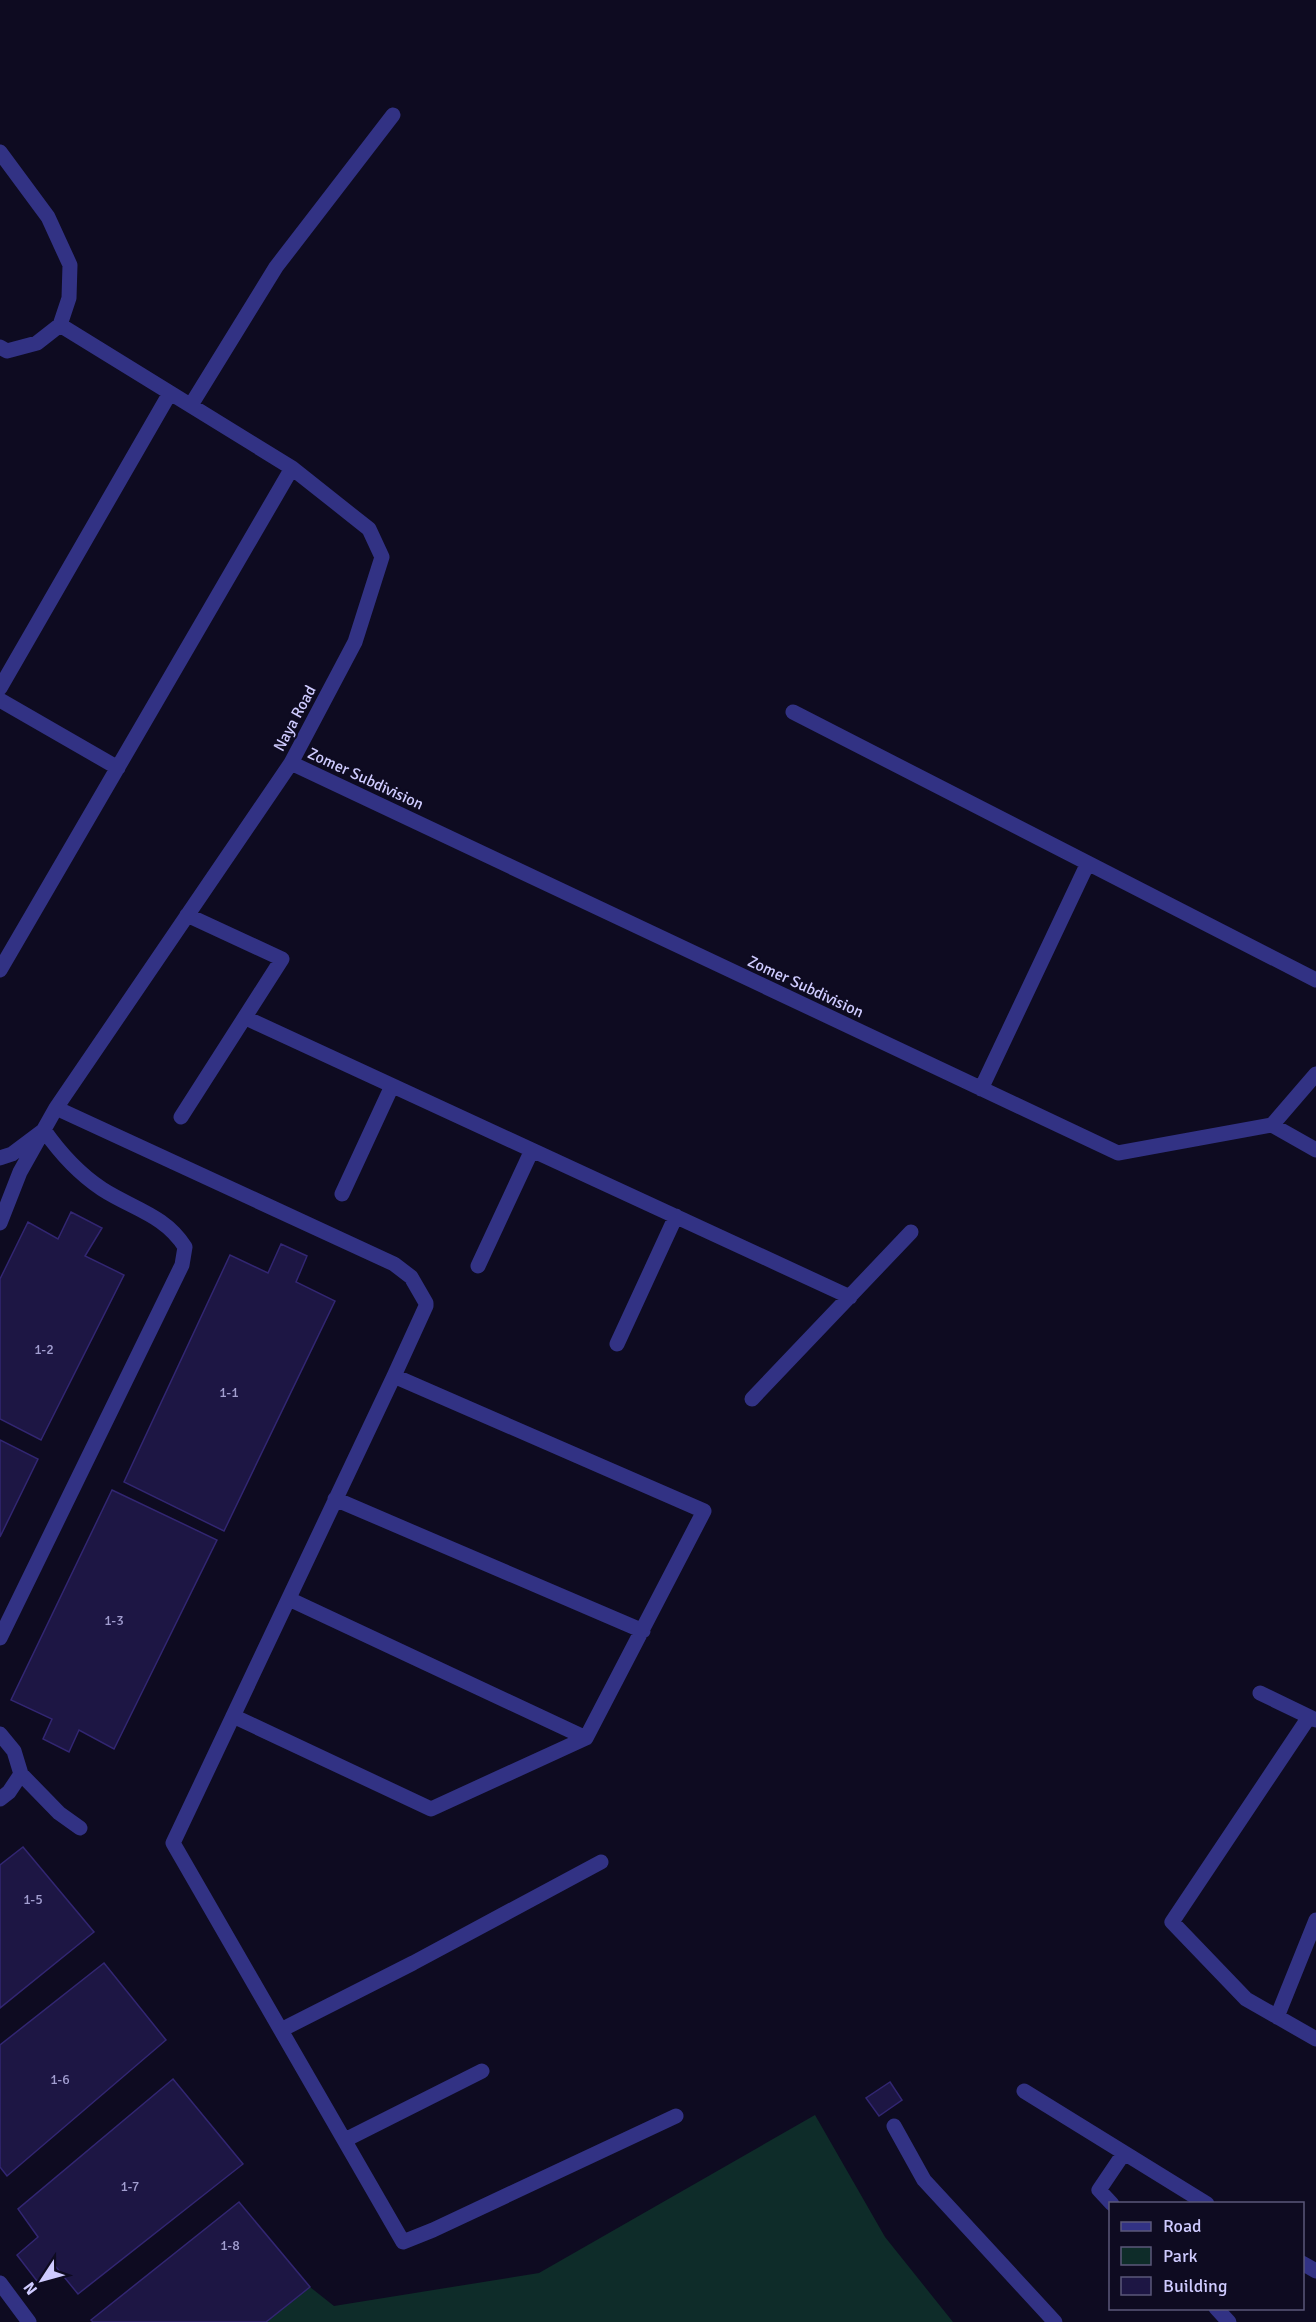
<svg xmlns="http://www.w3.org/2000/svg" width="1316" height="2322" font-family="Signika,sans-serif">
<style>
.green{fill:#0e2c29}
.building{fill:#1d1644;stroke:#322672;stroke-width:1.5}
.lines{fill:none;stroke-linecap:round;stroke-linejoin:round}
.minor{stroke:#323284;stroke-width:15}
.labels{text-anchor:middle;stroke-width:4.5;stroke-linejoin:round;paint-order:stroke}
.number-label{font-size:14px;fill:#a29ed0}
.street-label{font-size:16px;fill:#cfcbff;stroke:#0e0b21}
</style>
<rect width="100%" height="100%" fill="#0e0b21"/>
<path class="green" d="M815,2115L885,2237L953,2322H266L310,2287L334,2306L539,2273Z"/>
<path class="building" d="M71,1212L102,1228L85,1256L124,1275L41,1440L0,1419V1279L28,1222L58,1239Z
M281,1244L307,1256L296,1282L335,1301L224,1531L124,1482L230,1255L268,1273Z
M0,1440L38,1459L0,1537Z
M112,1490L217,1540L114,1749L79,1730L69,1752L43,1739L52,1719L11,1700Z
M23,1847L94,1932L0,2008V1865Z
M104,1963L166,2040L7,2176L0,2167V2045Z
M173,2079L243,2164L78,2294L56,2267L37,2281L17,2255L38,2237L18,2209Z
M890,2082L902,2100L879,2116L866,2098Z
M239,2202L310,2287L266,2322H93L91,2320Z"/>
<g class="lines">
<path class="minor" d="M0,152L48,217L70,265L69,298L60,325L37,343L7,351L0,347
M191,405L276,267L393,115
M0,688L170,393
M0,700L118,768
M793,712L1316,980
M291,763L1118,1153L1272,1125L1316,1150
M0,970L292,468
M246,1018L850,1297
M981,1089L1087,865
M56,1108L394,1264L411,1277L426,1303V1306L394,1376L173,1843L403,2242L433,2230L676,2116
M181,1117L282,959L187,915
M1272,1125L1316,1074
M0,1158L12,1154L44,1130C60,1153 78,1173 102,1189C133,1209 165,1215 185,1247L182,1265L0,1638
M342,1194L392,1086
M0,1223L20,1172L56,1108L291,763L355,642L382,557L369,529L292,468L60,325
M478,1266L532,1150
M617,1344L676,1216
M752,1399L911,1232
M335,1499L643,1631
M289,1599L586,1738
M1260,1693L1316,1720
M233,1716L431,1809L586,1738L704,1511L394,1376
M1309,1717L1172,1922L1246,1999L1316,2039
M0,1734L14,1751L21,1774L9,1792L0,1799
M21,1774L59,1813L80,1828
M1277,2017L1316,1920
M281,2030L413,1963L601,1862
M1024,2091L1207,2204
M894,2126L924,2180L1055,2322
M345,2140L482,2071
M1112,2204L1099,2190L1124,2153
M1302,2263L1316,2271
M0,2283L29,2322
M1216,2308L1229,2322"/>
</g>
<g class="labels">
<g class="number-label">
<text x="44" y="1354">1-2</text>
<text x="229" y="1397">1-1</text>
<text x="114" y="1625">1-3</text>
<text x="33" y="1904">1-5</text>
<text x="60" y="2084">1-6</text>
<text x="130" y="2191">1-7</text>
<text x="230" y="2250">1-8</text>
</g>
<g class="street-label">
<text transform="translate(294 718) rotate(-62)" y="6">Naya Road</text>
<text transform="translate(366 778) rotate(25)" y="6">Zomer Subdivision</text>
<text transform="translate(806 986) rotate(25)" y="6">Zomer Subdivision</text>
</g>
</g>
<rect x="1109" y="2202" width="195" height="108" fill="#0e0b21" stroke="#5b587a" stroke-width="1.5"/>
<rect x="1121" y="2222" width="30" height="9" fill="#323284" stroke="#5b587a" stroke-width="1.5"/>
<text x="1163" y="2232" font-size="18" fill="#cfcbff">Road</text>
<rect x="1121" y="2247" width="30" height="18" fill="#0e2c29" stroke="#5b587a" stroke-width="1.5"/>
<text x="1163" y="2262" font-size="18" fill="#cfcbff">Park</text>
<rect x="1121" y="2277" width="30" height="18" fill="#1d1644" stroke="#5b587a" stroke-width="1.5"/>
<text x="1163" y="2292" font-size="18" fill="#cfcbff">Building</text>
<g transform="translate(42 2280) rotate(234)" stroke="#0e0b21" stroke-width="4.5" paint-order="stroke">
<path d="M0-4.5L10 22L0 15L-10 22Z" fill="#cfcbff"/>
<text y="-9" font-size="16" font-weight="bold" text-anchor="middle" fill="#cfcbff">N</text>
</g>
</svg>
